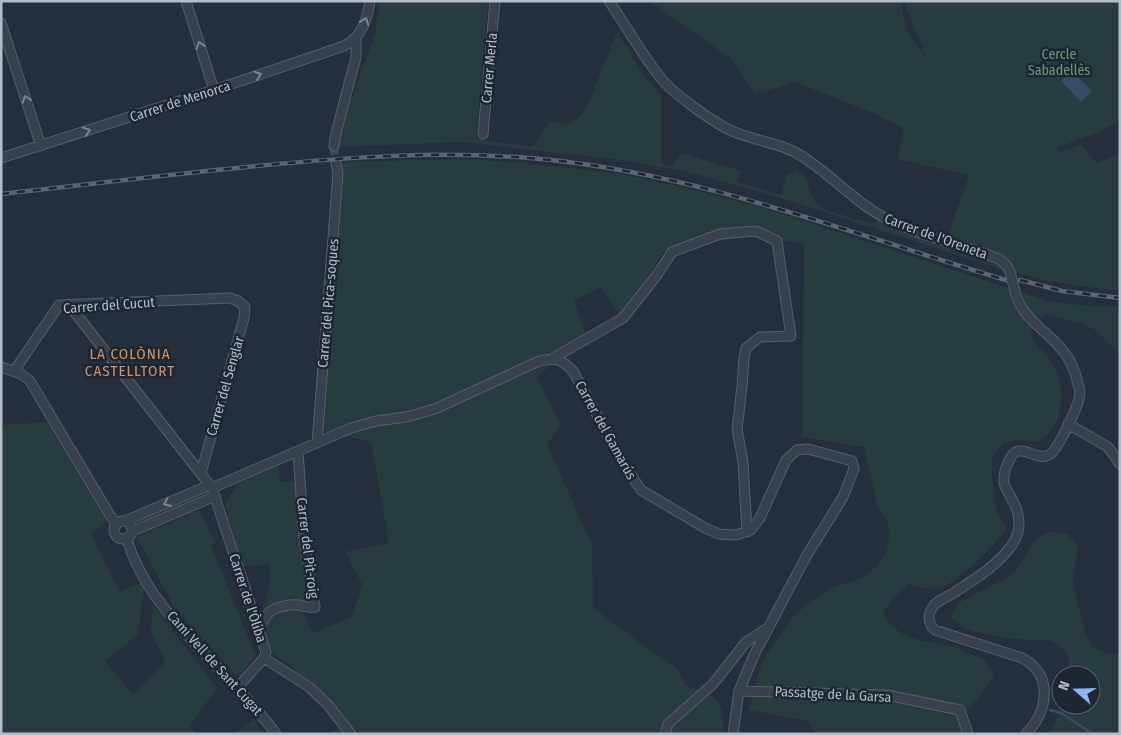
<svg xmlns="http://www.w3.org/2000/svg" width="1121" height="735" font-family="'Fira Sans Condensed',sans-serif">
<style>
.green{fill:#263c3f}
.water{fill:#394c67}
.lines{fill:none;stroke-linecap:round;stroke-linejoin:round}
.stream{stroke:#394c67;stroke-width:2.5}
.minor-tunnel{stroke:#3a4453;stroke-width:9;stroke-dasharray:9 4.5;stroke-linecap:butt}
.minor-casing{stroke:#565f6c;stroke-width:11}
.minor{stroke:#38414e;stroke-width:9}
.rail-casing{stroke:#5a6575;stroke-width:4.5}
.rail{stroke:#1d2633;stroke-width:2.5;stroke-dasharray:8;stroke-linecap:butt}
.minor-bridge-casing{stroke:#565f6c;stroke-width:11;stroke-linecap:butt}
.minor-bridge{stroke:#38414e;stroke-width:9}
.oneway{stroke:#7c8592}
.labels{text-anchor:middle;stroke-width:5;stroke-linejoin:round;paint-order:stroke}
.park-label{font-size:14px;fill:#6b9a76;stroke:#1d2633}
.street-label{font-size:14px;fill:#b4bcc9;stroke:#1d2633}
.neighbourhood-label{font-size:15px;letter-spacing:1px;fill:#d59563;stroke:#1d2633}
</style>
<rect width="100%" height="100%" fill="#242f3e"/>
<path class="green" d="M379,1H488L476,139L532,147L550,122L571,124L586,110L617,32L643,74L661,96V163L673,167L681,153L741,171L737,182L782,195L786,176L796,170L805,177L811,194L816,202L826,210L872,224L879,220L926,239L945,245L969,175L897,159L904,128L868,111L795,82L755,94L730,58L649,1H901L906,30L928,61L905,4L910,1H1120V121L1097,133L1056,148L1058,152L1082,145L1097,164L1120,153V290L1103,289L1052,282L1001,269L771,195L688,172L622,160L460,142L339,147L338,138L341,128L375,34Z
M462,159L526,163L622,174L687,188L767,209L1051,302L1102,307H1120V354L1096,330L1080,323L1048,315L1032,321L1031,338C1038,347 1047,355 1053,365C1067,387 1064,429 1038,441C1033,443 1025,440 1019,440C1014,440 1009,441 1004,442L992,457V474L996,509L1007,529C993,545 962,579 943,587C932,591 919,587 908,584L892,599L883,613L892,627L906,636L922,641L954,647L984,660L994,674L985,690L958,722L967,734H817L807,721L749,710L762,662L774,643L793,617L805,606L834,587L862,578L877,566L886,552L890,536L887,520L878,507L864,447L802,437L804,243L750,237L716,241L663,252L623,318L620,316L601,287L574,300L585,334L537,377L560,424L547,445L592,545L593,608L646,647L677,668L685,685C718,698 723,696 724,734H329L338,728L293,667L272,653L263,629L262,618L270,583V564L242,566L225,503L238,484L278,465L280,482L295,481L308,603L304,613L313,633L352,617L362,584L345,552L389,543L371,442L324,431L342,184L340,162Z
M48,422L106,520L91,535L119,592L141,583L144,589L138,634L105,661L133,695L165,662L151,632L153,605L217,688L190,726L197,734H1V425Z
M199,510L215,543L211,545L256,656L238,677L175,609L137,537Z
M1051,531L1067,534L1078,546L1073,582L1085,632L1093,648L1110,654L1120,653V734H1048L1054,726L1062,705H1091V675H1072L1066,650L1052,641L1015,639L980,633L964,628L951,617L958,603L1005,579L1018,568L1035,539Z
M254,719L262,734H234Z"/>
<path class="water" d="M1071,70L1092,91L1081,102L1061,81Z"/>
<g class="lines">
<path class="stream" d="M1050,710L1061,713L1093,734"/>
<path class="minor-tunnel" d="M334,146L336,163"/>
<g class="minor-casing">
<path id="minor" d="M186,1L214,90
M609,1C626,26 641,53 660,77C672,93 714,123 732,131C754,141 779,142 800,155C830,173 853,201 885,218C921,237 962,244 999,259L1007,266L1010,272
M1,23L41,146
M483,134L495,1
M334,146L335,137L356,57V38
M1,158L214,90L344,46C362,37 367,20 370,1
M1015,291C1020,315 1041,327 1057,344C1067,354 1075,369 1078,384C1080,388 1080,394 1079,399C1076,410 1058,450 1049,455C1036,462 1020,441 1011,457C1007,464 1003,475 1004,483C1006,490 1011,497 1014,503C1021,517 1021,534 1011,546C997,566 972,581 952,594C946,597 940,600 935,604C928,612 926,622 935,630L1022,658C1054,675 1048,711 1026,734
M69,305L212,488L266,652L264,658
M553,358L623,318L657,275L672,252L720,234L756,231L777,241L791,336L760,337L746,348L744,358L742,387L737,429L743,462L747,532
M1,367L21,374L30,381L111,517L117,524
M14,371L59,305L230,298L238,301L245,307L244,318L201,473
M1068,424L1108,447L1120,464
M317,443L338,173L336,163
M212,488L351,428L376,421L406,417L435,409L539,361C556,357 561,359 573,371L623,463L641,490L705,528L719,534L736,535L751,530L760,518L786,460L797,450L808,449L852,461L854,469L843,497L807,555L755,653L739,691L733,734
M114 530a9 9 0 1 1 18 0a9 9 0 1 1-18 0Z
M125,521L210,485
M133,531L215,496
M127,539C149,616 230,670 276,734
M258,631C261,626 263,620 266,616C272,607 289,604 299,605C305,606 309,609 315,607L304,538L298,451
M264,658L309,687L328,705L351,734
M237,688L264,658
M739,691L887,695L960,710L968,734
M665,734L668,724L713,684L746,642L766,629"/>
</g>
<use href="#minor" class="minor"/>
<g class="rail-casing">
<path id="rail" d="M1,194C83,185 165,175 247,167C347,157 440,150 541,159C702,174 854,235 1009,281
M1020,280L1062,291L1120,298"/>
</g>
<use href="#rail" class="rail"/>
<g class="minor-bridge-casing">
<path id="minor-bridge" d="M1010,272L1015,291"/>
</g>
<use href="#minor-bridge" class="minor-bridge"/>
</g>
<defs><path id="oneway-chevron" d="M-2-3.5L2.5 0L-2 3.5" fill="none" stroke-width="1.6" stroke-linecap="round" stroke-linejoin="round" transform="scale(1.25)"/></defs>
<g class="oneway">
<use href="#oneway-chevron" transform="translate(365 21) rotate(-70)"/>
<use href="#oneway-chevron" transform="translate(200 45) rotate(-108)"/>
<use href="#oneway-chevron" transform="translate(258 75) rotate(-19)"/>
<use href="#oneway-chevron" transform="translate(26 99) rotate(-108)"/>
<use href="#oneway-chevron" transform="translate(87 131) rotate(-18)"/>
<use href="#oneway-chevron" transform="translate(167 503) rotate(157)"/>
</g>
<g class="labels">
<g class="park-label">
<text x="1059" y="59">Cercle<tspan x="1059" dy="16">Sabadellès</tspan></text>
</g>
<g class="street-label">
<text transform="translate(489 68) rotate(-85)" y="5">Carrer Merla</text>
<text transform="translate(180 101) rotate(-18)" y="5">Carrer de Menorca</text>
<text transform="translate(936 236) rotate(20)" y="5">Carrer de l'Oreneta</text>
<text transform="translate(328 303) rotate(-85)" y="5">Carrer del Pica-soques</text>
<text transform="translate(109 305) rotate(-4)" y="5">Carrer del Cucut</text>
<text transform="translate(225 386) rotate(-74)" y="5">Carrer del Senglar</text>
<text transform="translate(606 430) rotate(61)" y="5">Carrer del Gamarús</text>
<text transform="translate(308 548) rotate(83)" y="5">Carrer del Pit-roig</text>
<text transform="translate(248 598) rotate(72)" y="5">Carrer de l'Òliba</text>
<text transform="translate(215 663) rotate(48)" y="5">Camí Vell de Sant Cugat</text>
<text transform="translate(833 694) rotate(3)" y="5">Passatge de la Garsa</text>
</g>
<g class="neighbourhood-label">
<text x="130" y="359">LA COLÒNIA<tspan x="130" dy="17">CASTELLTORT</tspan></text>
</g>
</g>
<rect width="1121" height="735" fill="none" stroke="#b4bcc9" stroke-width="5"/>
<g transform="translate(1076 690) rotate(290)"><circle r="24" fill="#1d2633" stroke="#59626f"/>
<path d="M0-4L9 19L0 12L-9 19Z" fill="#8ab4f8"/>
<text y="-8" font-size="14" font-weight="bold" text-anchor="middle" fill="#b4bcc9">N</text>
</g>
</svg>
